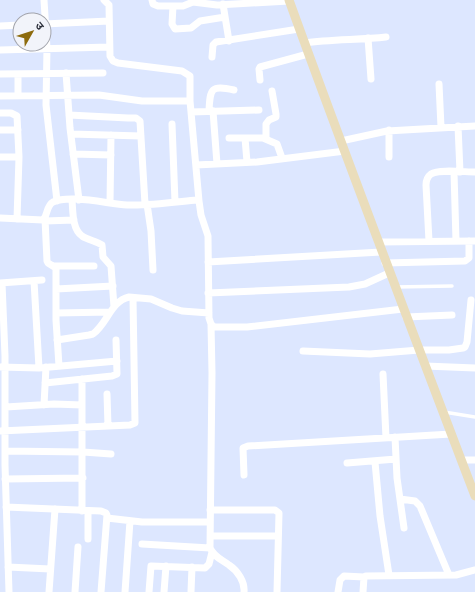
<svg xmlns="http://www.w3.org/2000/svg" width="475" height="592" font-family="Roboto,'Noto Sans Devanagari',sans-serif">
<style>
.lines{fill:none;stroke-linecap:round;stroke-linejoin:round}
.lane{stroke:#fff;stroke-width:3.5}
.street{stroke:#fff;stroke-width:7}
.secondary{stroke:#eaddbb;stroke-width:9}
</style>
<rect width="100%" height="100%" fill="#dde7ff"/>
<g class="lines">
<path class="lane" d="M395,287L452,286
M444,412L475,417"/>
<path class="street" d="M44,0L47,48L46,105L57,201
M104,0L109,5L110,56L113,61L118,63L182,71L190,76V101L199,201
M152,0L153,4L158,6H183L193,2L217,5L289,1
M223,4L229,41
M173,6L172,24L175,29L191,28L200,21L225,17
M44,24L109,21
M0,26L20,25
M368,38L371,79
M304,43C331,39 359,40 386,37
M0,50L109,47
M212,57L213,45L216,42L299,29
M66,73L70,128L79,200
M0,74L103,73
M18,74V96
M260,80L259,69L260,67L308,54
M439,84L441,127
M0,96L99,95L142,101H190
M209,111C210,88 211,85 234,90
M213,111L217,164
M191,112L259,110
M0,113H11L17,116L19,157L17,219
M69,115L128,118H136L140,121L145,204
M172,124L175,202
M458,126L460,172
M0,130H18
M71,134L141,136
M229,138H263L277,144L282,158
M245,138L247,162
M266,139V124L269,120L276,117V114L272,91
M341,141L387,131L475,126
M73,154L111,155
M0,157H19
M389,157V130
M196,165L257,162L345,151
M454,172L456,241
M72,200C73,211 72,229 82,236C88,240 96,241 102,245L103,257L111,266L114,307
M110,203L111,135
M147,204L151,231L153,270
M0,218L43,220C48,215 46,206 53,202C70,194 108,204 127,205C148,206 176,202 197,200L199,201L201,215L208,236L209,318L211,324L214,327H247L403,309
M45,219L47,261L48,263L56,268V320L59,366
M45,221L74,220
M429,241L426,185C426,181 427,177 431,174C439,169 464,172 475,172
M378,242L475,241
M208,262L381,252
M385,263L465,261L469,258V241
M54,266H94
M34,281L39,368
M0,283L42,280
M2,283L5,356V465L9,592
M56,289L113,286
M208,293L349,287L365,284L389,273
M56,313L110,312
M406,317L452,315
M211,324L212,373L210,548C214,557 221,559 229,565C238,571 245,582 244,592
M57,340L89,335L93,334C107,324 111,301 129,297L151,299L172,308L182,311L209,313
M303,351L370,354L419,350H449L463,348L465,347L467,342L471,300
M425,366L475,368
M0,367L39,368L117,361
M383,374L386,438
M82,379V511
M45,383L112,376L117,374L116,340
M107,394L108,426
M44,405L46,367
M6,407L54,404L82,405
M0,431L130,425L135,423L133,298
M395,437L397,478L404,528
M5,451L83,452L111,454
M461,460H475
M375,462L380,516L389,575
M347,463L396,459
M244,475L243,448L248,446L451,434
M5,479L83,478
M400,499L415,501L420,506L449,575
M6,507L101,511L106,513L107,515L101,592
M210,510H275L279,513L277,592
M107,518L142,522H210
M211,536H278
M88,539V511
M142,544L210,548
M8,567L50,569
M49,592L55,509
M75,592L78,547
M125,592L130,521
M149,592L151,566L205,568L209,564L212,552
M164,592L166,566
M191,592L192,567
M338,592L340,580L344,576L364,577
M363,592L364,577L366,576L456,575L475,570"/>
<path class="secondary" d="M289,0C349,166 412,331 475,496"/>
</g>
<g transform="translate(32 32) rotate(51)"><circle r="19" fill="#f2f4fa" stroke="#a2a4ac"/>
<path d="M0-3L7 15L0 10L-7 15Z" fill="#8d6b0d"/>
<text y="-6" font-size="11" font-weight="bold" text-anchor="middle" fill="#292d38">उ</text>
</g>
</svg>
